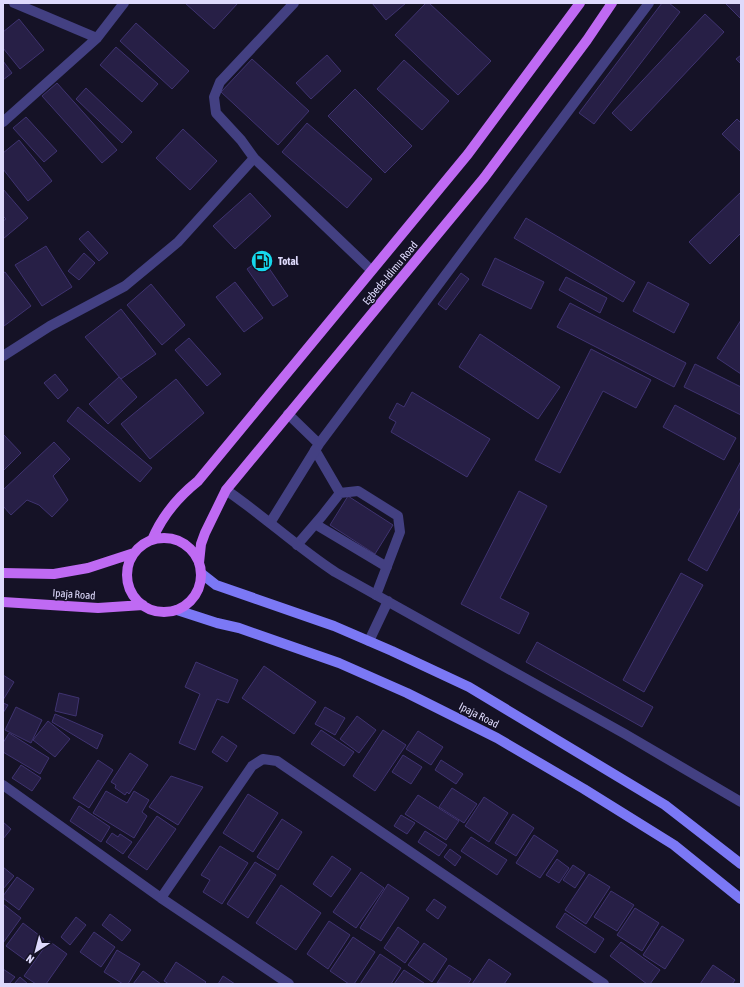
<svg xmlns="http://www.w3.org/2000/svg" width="744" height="987" font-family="'Asap Condensed',sans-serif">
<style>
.building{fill:#271f46;stroke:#3f3370}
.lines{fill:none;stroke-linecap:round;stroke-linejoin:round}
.service{stroke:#434082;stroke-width:10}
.minor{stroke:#434082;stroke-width:10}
.secondary{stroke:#7b78f5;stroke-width:10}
.primary{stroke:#bf6af3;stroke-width:10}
.labels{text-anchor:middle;stroke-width:3;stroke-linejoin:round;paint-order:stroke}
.poi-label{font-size:11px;font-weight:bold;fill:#dedafc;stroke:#151226;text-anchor:start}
.street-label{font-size:11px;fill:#dedafc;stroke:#151226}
</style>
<rect width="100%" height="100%" fill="#151226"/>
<path class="building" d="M185,3H238L214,29Z
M372,3H406L386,20Z
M426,3H429L491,61L458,95L395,35Z
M662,3H669L680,12L594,124L579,113Z
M725,3H741V19Z
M705,14L724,32L631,131L612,113Z
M19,19L44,50L20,69L3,48V32Z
M136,23L189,71L172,89L120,41Z
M116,47L158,84L142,102L100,65Z
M327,55L341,71L311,99L296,83Z
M741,55V64L736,59Z
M252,59L309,111L278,145L221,92Z
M404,60L449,101L422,130L377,89Z
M3,61L12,73L3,80Z
M57,83L117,150L102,163L42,96Z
M86,88L132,132L122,143L76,99Z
M355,89L412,146L385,173L328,116Z
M26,117L57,151L44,162L13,128Z
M737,119L741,123V152L722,134Z
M307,123L372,179L347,208L282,152Z
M183,129L217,161L190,190L156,158Z
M19,140L52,181L28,201L3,169V153Z
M3,189L28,218L3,239V221L6,219L3,216Z
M741,192V233L710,264L689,242Z
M250,193L271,216L235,249L213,226Z
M526,218L635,282L623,302L514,238Z
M88,231L108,253L99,261L79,239Z
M46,246L72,287L42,306L15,265Z
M84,253L95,263L79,280L68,271Z
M262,258L288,296L273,306L247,269Z
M495,258L544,282L531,309L482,285Z
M5,272L31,306L4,326L3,273Z
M461,273L469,279L446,310L438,304Z
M566,277L607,298L600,313L559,290Z
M235,282L263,318L244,332L216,297Z
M648,282L689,304L674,333L633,311Z
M151,284L185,325L162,345L127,305Z
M570,303L686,363L674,387L557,327Z
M121,309L156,354L121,379L85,337Z
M741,320V374L717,358Z
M480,334L560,387L538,419L459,367Z
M189,338L221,374L207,386L175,350Z
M591,349L651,380L636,408L603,391L560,473L535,460Z
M695,364L741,387V415L684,387Z
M55,374L68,390L58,399L44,383Z
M119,377L137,397L108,424L89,404Z
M176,379L204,413L150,459L121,424Z
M412,392L490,439L467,477L391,432L396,422L389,418L397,403L404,407Z
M675,405L736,438L724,460L663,427Z
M78,407L152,468L140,482L67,421Z
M3,434L21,453L3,471Z
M54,442L70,459L53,476L68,500L52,517L39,505L27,500L11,515L3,506V490Z
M741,461V507L707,571L688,560Z
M519,491L547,506L500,598L529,613L519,634L461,604Z
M348,496L393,525L375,554L330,525Z
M681,573L703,585L644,692L623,680Z
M537,642L653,707L642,727L526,662Z
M196,662L238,680L228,703L217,699L195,750L179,743L200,694L185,687Z
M264,666L316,702L294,734L242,698Z
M3,675L14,682L3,700Z
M59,693L79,698L76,716L55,711Z
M3,703L8,705L3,713Z
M16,707L42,720L31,743L5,730Z
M325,707L345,718L335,735L315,724Z
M55,714L103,735L97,749L52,722Z
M357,716L376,730L359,753L340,739Z
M48,721L70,739L55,757L33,740Z
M321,730L354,752L344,766L311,744Z
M383,730L406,745L375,791L353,776Z
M418,731L443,747L431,765L406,749Z
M9,733L49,758L40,774L3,752V743Z
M222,736L237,746L227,762L212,752Z
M130,753L148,765L129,794L127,792L125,795L115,788L116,785L111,782Z
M403,755L422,767L411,784L392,772Z
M98,760L113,770L89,808L73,798Z
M441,760L463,774L456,784L435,770Z
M21,765L41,778L32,791L12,778Z
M171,776L203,787L178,825L149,807Z
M452,788L477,804L464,823L439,807Z
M106,791L127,803L134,791L149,800L142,812L147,816L134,838L93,813Z
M248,794L278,813L253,852L223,833Z
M418,795L459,821L446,840L405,814Z
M484,797L508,813L489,842L465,826Z
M79,806L110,827L101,842L70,821Z
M513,814L534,828L516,856L495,843Z
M401,815L415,823L407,834L394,826Z
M157,816L176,829L147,870L128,857Z
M282,819L302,832L278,870L257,857Z
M3,822L11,829L3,839Z
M425,831L447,845L439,856L418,842Z
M112,833L118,837L120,834L132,842L123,854L106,842Z
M534,835L558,851L540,878L516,863Z
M471,837L507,860L497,875L461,851Z
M220,846L248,863L222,904L203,892L210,880L201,875Z
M450,849L461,857L455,866L444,857Z
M332,856L351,869L331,897L313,884Z
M557,859L569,868L559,883L546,875Z
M255,862L276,875L248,918L227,904Z
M573,865L585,873L575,888L563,880Z
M3,867L14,876L3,889Z
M361,872L384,888L356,928L333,912Z
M589,874L610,887L586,924L565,910Z
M17,877L34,889L19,910L3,898V896Z
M388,884L409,898L381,941L360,928Z
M281,885L321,913L296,950L256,923Z
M611,891L634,905L617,931L594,917Z
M434,899L446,907L438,919L426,910Z
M3,904L21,918L3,943Z
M635,908L659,923L642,951L617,935Z
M565,913L604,939L595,953L556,927Z
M110,914L131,930L122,941L102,925Z
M76,917L86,925L70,945L61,937Z
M329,921L350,935L328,969L307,954Z
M23,923L44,939L28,962L6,946Z
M662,926L684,940L665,969L643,955Z
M398,927L419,942L405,963L384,948Z
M94,932L115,947L101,967L80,952Z
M353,937L375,952L354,984H349L330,971Z
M49,941L67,954L46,984H36L24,976Z
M621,942L660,970L650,984H647L610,956Z
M424,943L447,959L432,982L408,965Z
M117,950L140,964L128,984H123L104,972Z
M380,954L401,968L391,984H360Z
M489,959L511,974L504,984H472Z
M176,962L206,982L204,984H169L164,981Z
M449,965L471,979L468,984L437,983Z
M713,965L735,980L732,984H700Z
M3,969L15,977L9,984H3Z
M404,970L424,983L423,984H394Z
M143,971L161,984H133Z
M223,976L235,984H218Z
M20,977L28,984H14Z"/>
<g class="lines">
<path class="service" d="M315,450L340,493
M315,524L387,567
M297,545L322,516L340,493L358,491L398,516L400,532L376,595"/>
<path class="minor" d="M14,3L97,38
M294,3L220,82L214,97L216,113L241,140L254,158L371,270
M3,122L97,38L124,3
M3,356L50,326L125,286L178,242L254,158
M288,414L319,444
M226,490C264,516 297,547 335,572L625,734L741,802
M270,523L319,444L649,3
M369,641L388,601
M3,785L161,898L289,984
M161,898L252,766L263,759L277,761L604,984"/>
<path class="secondary" d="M202,574L216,585L334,626L392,651L469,687L665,805L741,864
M177,610L217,623L239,628L339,663L407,693L497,738L584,789L674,845L741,899"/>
<path class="primary" d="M127 575a37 37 0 1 1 74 0a37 37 0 1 1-74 0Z
M152,540C162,516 178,497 198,481L468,154L580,3
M199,563L201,544L205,533L226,490L484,178L587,40L612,3
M3,573L54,574L88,568L134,553
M3,602L98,608L143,605"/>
</g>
<defs>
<g id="fuel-disc" transform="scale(1.15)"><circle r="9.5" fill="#15d8ed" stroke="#151226"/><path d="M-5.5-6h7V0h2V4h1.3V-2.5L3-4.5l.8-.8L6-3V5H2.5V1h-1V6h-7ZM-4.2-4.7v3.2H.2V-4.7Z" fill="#111"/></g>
</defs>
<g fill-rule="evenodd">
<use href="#fuel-disc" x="262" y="261"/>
</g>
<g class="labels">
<g class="poi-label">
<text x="278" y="265">Total</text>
</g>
<g class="street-label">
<text transform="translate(390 273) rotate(-50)" y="4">Egbeda-Idimu Road</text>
<text transform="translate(74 594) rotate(4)" y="4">Ipaja Road</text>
<text transform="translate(479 715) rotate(27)" y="4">Ipaja Road</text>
</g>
</g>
<rect width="744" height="987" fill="none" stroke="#dedafc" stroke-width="8"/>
<g transform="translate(36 951) rotate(216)" stroke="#151226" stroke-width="3" paint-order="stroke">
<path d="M0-3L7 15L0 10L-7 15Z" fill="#dedafc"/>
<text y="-6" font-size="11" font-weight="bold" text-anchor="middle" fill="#dedafc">N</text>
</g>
</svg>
